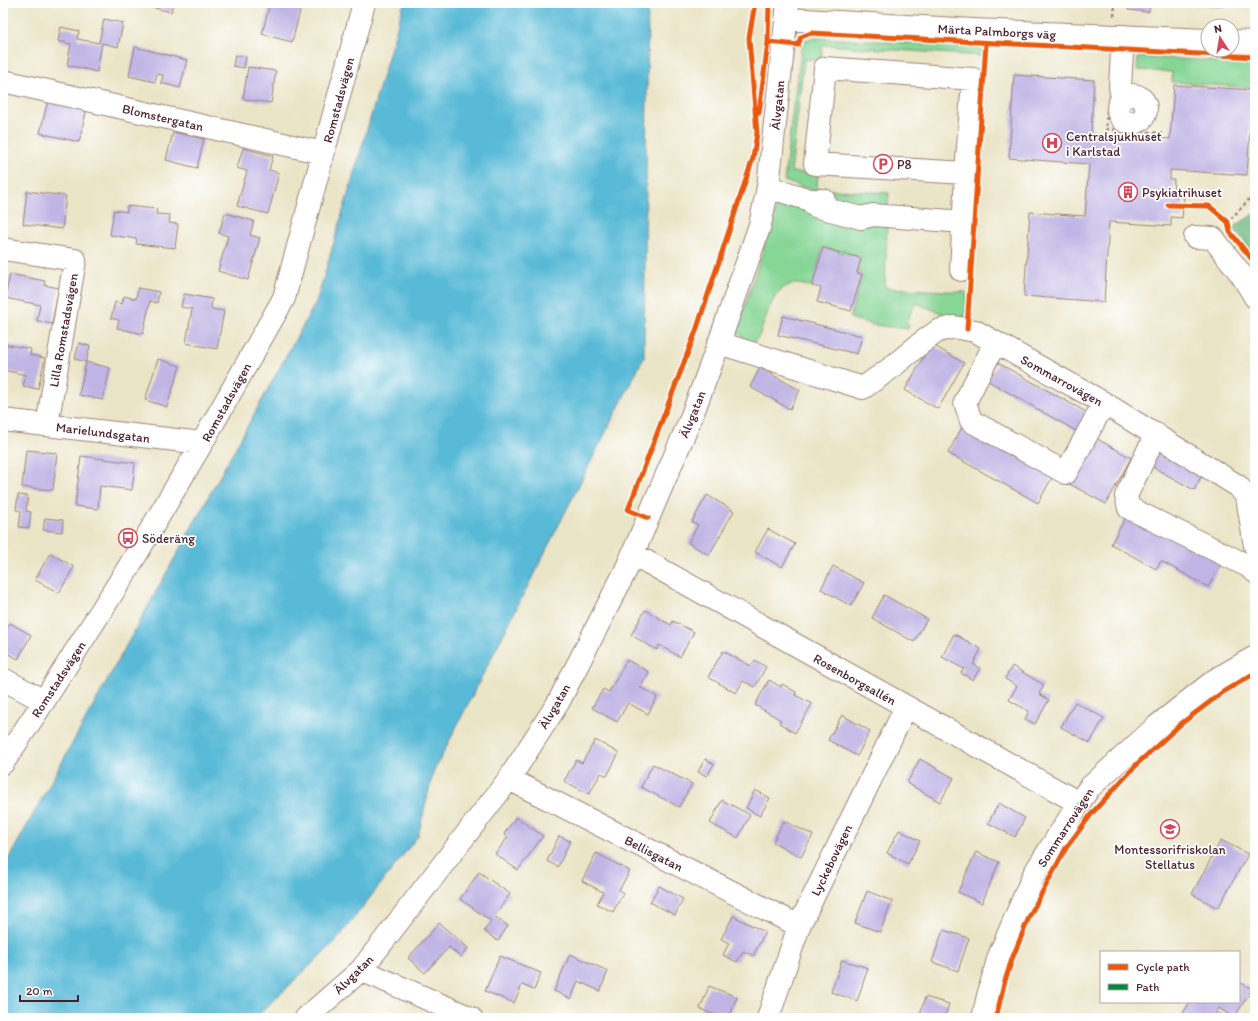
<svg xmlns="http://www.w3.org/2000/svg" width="1258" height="1021" font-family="Itim,sans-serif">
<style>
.green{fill:#86d695;stroke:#687a60}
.forest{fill:#6cb77e;stroke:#5b6b54}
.water{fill:#59bad7;stroke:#526c81}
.building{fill:#c0b5e5}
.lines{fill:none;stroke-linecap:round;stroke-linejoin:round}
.minor-casing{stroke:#9a8279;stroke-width:24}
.path{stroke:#9a8279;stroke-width:2.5;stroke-dasharray:3 3;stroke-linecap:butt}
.minor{stroke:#fff;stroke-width:22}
.quiet{stroke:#00873e;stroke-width:4;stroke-dasharray:8 4;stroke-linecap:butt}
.cycleway-casing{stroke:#fff;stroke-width:8}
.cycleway{stroke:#e8590c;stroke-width:5}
.labels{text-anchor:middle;stroke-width:3.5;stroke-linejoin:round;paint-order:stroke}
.street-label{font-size:13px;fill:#4a1f2b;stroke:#fff}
.poi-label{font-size:13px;fill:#4a1f2b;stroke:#fff;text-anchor:start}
</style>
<rect width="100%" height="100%" fill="#fff"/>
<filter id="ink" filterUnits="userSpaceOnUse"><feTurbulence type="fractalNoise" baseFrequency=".025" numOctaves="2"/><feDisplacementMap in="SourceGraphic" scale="8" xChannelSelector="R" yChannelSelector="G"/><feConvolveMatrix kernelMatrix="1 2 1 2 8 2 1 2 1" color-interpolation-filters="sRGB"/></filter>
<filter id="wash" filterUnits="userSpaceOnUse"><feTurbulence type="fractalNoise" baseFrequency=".012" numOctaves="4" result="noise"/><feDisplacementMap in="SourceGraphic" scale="16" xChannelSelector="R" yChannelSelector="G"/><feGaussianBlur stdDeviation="0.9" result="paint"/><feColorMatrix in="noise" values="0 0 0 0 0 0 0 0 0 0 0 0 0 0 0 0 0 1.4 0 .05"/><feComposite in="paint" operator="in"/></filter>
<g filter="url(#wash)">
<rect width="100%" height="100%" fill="#ebe5c7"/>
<path class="green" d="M812,38L859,40L978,47L982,50V56L823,45L821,60L804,59L791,172L818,174L817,189L889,193L888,208L835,198L784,181L795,92L802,47L805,40Z
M1141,57L1255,63V88L1172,82V72L1137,70L1138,58Z
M1255,119V184L1252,180V175Z
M780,200L887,225L885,288L966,292L967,298L964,324L954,318L916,303L906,323L909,325L908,329L874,325L850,318L862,274L857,272L861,258L823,247L812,286C806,286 798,283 793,284C771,287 766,322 758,338C751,347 742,337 737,331L776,209Z"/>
<path class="forest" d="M1255,213V259L1245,246L1244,241L1235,232L1233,229L1235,226Z"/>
<path class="water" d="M404,3H648L644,357L433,773L418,836L336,941L255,1018H3V869L317,300Z"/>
<g id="blocks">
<path class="building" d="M147,3H173L171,12L147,6Z
M270,3H284L301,7L292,42L262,34Z
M1128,3H1150L1149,12L1128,10Z
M1194,3H1224V6L1194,4Z
M104,19L123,23L118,47L102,43L97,72L67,65L71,44L58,41L61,27L79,31L77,39L99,43Z
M135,47L187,60L180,88L161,83L163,75L157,74L155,82L129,76Z
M235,55L246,57L244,68L233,66Z
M248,67L276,71L271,103L243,99Z
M1014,75L1094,80L1091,134L1133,137L1170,139L1174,85L1253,90L1247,175L1170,170V179H1174L1173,196L1184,197L1182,218L1171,217V226L1109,222L1104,302L1024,296L1030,212L1085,216L1089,164L1009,158Z
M48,100L87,108L79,142L40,133Z
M173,132L204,139L197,168L166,160Z
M243,148L273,156L269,170L279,173L268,214L237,206L247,171L237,168Z
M27,191L66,196L62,229L23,224Z
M127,206L157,209L156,214L170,215L169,223L178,224L175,248L136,244L137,239L110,235L114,210L127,212Z
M225,213L254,221L250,235L260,238L248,280L218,271L228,236L219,233Z
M823,248L861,258L857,273L862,274L851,311L817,302L821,288L812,286Z
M10,274L45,281L44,285L59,288L52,324L37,321L40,305L5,298Z
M138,288L159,292L157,303L150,301L143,334L117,328L119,320L111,318L115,302L122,304L124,296L136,299Z
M184,294L212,299L211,309L224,311L217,349L186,343L192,309L181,307Z
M783,316L862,336L857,354L778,335Z
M79,343L90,346L86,362L75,359Z
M3,344L31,349L30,355L45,358L38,389L23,386L26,375L3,370Z
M931,344L964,363L938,409L905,390Z
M158,359L180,366L167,407L145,400Z
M86,362L110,368L103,400L79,395Z
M998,363L1088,413L1078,432L988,381Z
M760,368L800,390L790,409L750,387Z
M964,424L1054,474L1038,503L948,453Z
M1094,437L1131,458L1106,504L1068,483Z
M1159,446L1204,471L1194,490L1149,465Z
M26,450L57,453L53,490L22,487Z
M81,456L135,463L132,490L100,486L98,509L75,506Z
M18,495L28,496L26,511L31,512L29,528L19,527L21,511L16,510Z
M707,495L734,511L709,555L688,543L698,525L692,522Z
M1127,515L1224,559L1208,587L1161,561L1156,569L1111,544Z
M45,518L63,520L62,532L43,530Z
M768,529L795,544L782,567L755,552Z
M50,553L74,567L59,593L35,580Z
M833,566L864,583L851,606L821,589Z
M884,595L927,619L914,642L872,618Z
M645,610L671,625L673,621L694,632L680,657L659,645L657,650L631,635Z
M10,623L31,635L18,659L3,651V635Z
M954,634L981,649L973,664L980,668L973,680L961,673L964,669L942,657Z
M723,651L751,666L755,660L766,667L755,687L743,681L736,693L708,677Z
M627,660L649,672L640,687L657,697L648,714L628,703L617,722L592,708L603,689L609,692Z
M1012,666L1044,685L1039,694L1049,700L1035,724L1025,719L1029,711L1009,700L1017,686L1005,679Z
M769,680L781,687L782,684L796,692L795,695L812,704L795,733L779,723L781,720L755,705Z
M1075,702L1104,718L1090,743L1061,727Z
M842,715L870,731L857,756L828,740Z
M595,740L619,753L607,776L601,773L589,794L564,781L576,760L582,763Z
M705,759L714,764L707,776L698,772Z
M920,759L954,778L940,802L907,783Z
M653,764L692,784L679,807L641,787Z
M755,790L770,798L760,816L746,808Z
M722,800L750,815L738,838L710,823Z
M999,803L1025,818L1015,837L988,823Z
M516,817L543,836L518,870L495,854L508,837L504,834Z
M784,821L813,835L801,857L773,842Z
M899,830L920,841L908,864L887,853Z
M559,836L570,841L558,867L547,861Z
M1221,840L1248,854L1218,908L1192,894Z
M976,852L999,862L982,903L958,892Z
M596,853L630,871L619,890L623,893L613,912L597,904L603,892L582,881Z
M479,872L510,894L494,916L508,926L498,941L484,931L491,921L460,899Z
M659,886L683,899L675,915L650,902Z
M867,891L892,901L880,932L855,923Z
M733,916L765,932L753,956L743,951L737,962L723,955L729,943L721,939Z
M439,923L468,948L461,957L449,947L425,973L408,958Z
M943,930L969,938L958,971L932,962Z
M570,954L608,971L600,991L578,981L571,999L554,991Z
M500,956L541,973L534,990L522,985L514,1003L485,991Z
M842,960L868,968L857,1001L831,992Z
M1239,982L1252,989L1234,1018L1219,1008L1213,1018H1180L1190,1002H1239Z
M709,986L737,997L729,1018H723L700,1009Z
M925,997L949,1004L944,1018H919Z"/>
</g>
</g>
<g filter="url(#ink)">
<use href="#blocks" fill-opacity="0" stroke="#9a8279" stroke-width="1"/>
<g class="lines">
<g class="minor-casing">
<path id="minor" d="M787,19L973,30L1208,40
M1232,41L1255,42
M3,81L323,153
M1118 109a14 14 0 1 1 28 0a14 14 0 1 1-28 0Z
M1123,98L1121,93L1120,86L1123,36
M768,187L810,200H824
M810,200L815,206L861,218L873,215L964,222
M1195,237L1213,238L1241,274L1255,297
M3,249L75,260L47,425
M961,270L966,173L973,79L825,68L815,164L966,173
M719,343L863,388L891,368L921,343L938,331L954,327L975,331L1104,403L1238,486L1247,497L1255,546
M995,343L965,402L971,421L1066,473L1104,403
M3,420L202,443
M1156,434L1126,496L1129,508L1248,566L1255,572
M633,554L1079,803
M3,679L44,701
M3,763L44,701L127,570L202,443L284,298L364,3
M509,779L799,926
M361,970L471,1018
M306,1018L361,970L509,779L558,703L625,572L691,418L719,343L760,225L768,187L788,3
M768,1018L799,926L906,707
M983,1018L988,996L999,956L1034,874L1079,803L1089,788L1157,726L1215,680L1255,657"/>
</g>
<path class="path" d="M1114,16L1115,3
M1107,111L1106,129L1161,133V139
M1133,137V131
M1227,223L1255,193"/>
<use href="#minor" class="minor"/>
<path class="quiet" d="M1079,803L1093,812
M1219,1018L1220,1014"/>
<g class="cycleway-casing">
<path id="cycleway" d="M768,42L798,45L801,37L811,33L1255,57
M759,113L768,42L769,3
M1168,205L1209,206L1228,222L1230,232L1255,263
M967,329L986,43
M648,518L628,510L696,331L753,158L757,133L749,38L755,3
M996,1018L1004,984L1012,959L1030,915L1066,848L1093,812L1138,763L1182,723L1223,692L1255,673"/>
</g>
<use href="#cycleway" class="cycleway"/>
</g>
</g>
<defs>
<g id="hospital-ring" transform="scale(1)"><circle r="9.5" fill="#fff" stroke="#d1495b" stroke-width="1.5"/><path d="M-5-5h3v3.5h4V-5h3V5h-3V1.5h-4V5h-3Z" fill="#d1495b"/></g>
<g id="parking-ring" transform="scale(1)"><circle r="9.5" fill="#fff" stroke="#d1495b" stroke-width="1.5"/><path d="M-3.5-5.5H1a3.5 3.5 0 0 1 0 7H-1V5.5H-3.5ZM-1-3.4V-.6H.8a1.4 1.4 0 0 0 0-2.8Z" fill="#d1495b"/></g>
<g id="building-ring" transform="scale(1)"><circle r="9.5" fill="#fff" stroke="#d1495b" stroke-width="1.5"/><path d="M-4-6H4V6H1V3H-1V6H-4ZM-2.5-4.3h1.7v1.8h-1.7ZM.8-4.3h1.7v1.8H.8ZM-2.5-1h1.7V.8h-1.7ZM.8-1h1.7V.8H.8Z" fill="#d1495b"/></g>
<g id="bus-ring" transform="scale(1)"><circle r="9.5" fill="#fff" stroke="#d1495b" stroke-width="1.5"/><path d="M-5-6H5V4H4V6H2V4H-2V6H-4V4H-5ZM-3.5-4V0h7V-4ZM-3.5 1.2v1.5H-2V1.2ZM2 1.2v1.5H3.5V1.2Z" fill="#d1495b"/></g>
<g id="school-ring" transform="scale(1)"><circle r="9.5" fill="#fff" stroke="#d1495b" stroke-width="1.5"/><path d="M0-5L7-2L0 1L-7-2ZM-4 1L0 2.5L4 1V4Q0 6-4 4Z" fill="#d1495b"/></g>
</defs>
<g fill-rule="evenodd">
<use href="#hospital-ring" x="1052" y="143"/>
<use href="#parking-ring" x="883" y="164"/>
<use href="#building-ring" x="1128" y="192"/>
<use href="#bus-ring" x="128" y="538"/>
<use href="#school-ring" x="1170" y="829"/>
</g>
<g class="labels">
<g class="street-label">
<text transform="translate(997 31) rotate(3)" y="5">Märta Palmborgs väg</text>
<text transform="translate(338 100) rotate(-75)" y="5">Romstadsvägen</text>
<text transform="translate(777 105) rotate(-84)" y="5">Älvgatan</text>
<text transform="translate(163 117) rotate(13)" y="5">Blomstergatan</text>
<text transform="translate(63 330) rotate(-80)" y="5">Lilla Romstadsvägen</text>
<text transform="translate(1062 380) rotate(29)" y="5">Sommarrovägen</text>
<text transform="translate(226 402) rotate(-61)" y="5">Romstadsvägen</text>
<text transform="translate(692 414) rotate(-68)" y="5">Älvgatan</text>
<text transform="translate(103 432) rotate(7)" y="5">Marielundsgatan</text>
<text transform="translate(58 679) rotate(-57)" y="5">Romstadsvägen</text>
<text transform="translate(855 679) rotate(29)" y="5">Rosenborgsallén</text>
<text transform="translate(554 706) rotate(-60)" y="5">Älvgatan</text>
<text transform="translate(1065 827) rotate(-57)" y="5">Sommarrovägen</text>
<text transform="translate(654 853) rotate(27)" y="5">Bellisgatan</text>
<text transform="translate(831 860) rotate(-64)" y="5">Lyckebovägen</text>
<text transform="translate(353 974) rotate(-45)" y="5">Älvgatan</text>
</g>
<g class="poi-label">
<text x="1066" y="141">Centralsjukhuset<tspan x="1066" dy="15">i Karlstad</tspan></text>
<text x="897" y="169">P8</text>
<text x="1142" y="197">Psykiatrihuset</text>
<text x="142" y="543">Söderäng</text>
<text x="1170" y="854" text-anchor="middle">Montessorifriskolan<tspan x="1170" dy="15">Stellatus</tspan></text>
</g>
</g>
<rect width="1258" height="1021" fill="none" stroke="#fff" stroke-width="16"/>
<rect x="1100" y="951" width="140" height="52" fill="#ffffff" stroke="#b7a5aa"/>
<rect x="1108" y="964" width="20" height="6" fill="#e8590c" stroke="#b7a5aa"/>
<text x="1136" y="971" font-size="12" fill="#4a1f2b">Cycle path</text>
<rect x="1108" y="984" width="20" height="6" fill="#00873e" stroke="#b7a5aa"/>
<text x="1136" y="991" font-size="12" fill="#4a1f2b">Path</text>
<g transform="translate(1220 38) rotate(348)"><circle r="19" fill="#ffffff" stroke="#b7a5aa"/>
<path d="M0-3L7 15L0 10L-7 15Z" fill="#d1495b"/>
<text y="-6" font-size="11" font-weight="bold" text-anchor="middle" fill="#4a1f2b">N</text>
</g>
<path d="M20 995v6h58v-6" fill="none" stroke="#4a1f2b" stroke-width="2"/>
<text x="26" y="995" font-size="12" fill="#4a1f2b" stroke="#ffffff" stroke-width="3" paint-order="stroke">20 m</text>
</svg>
